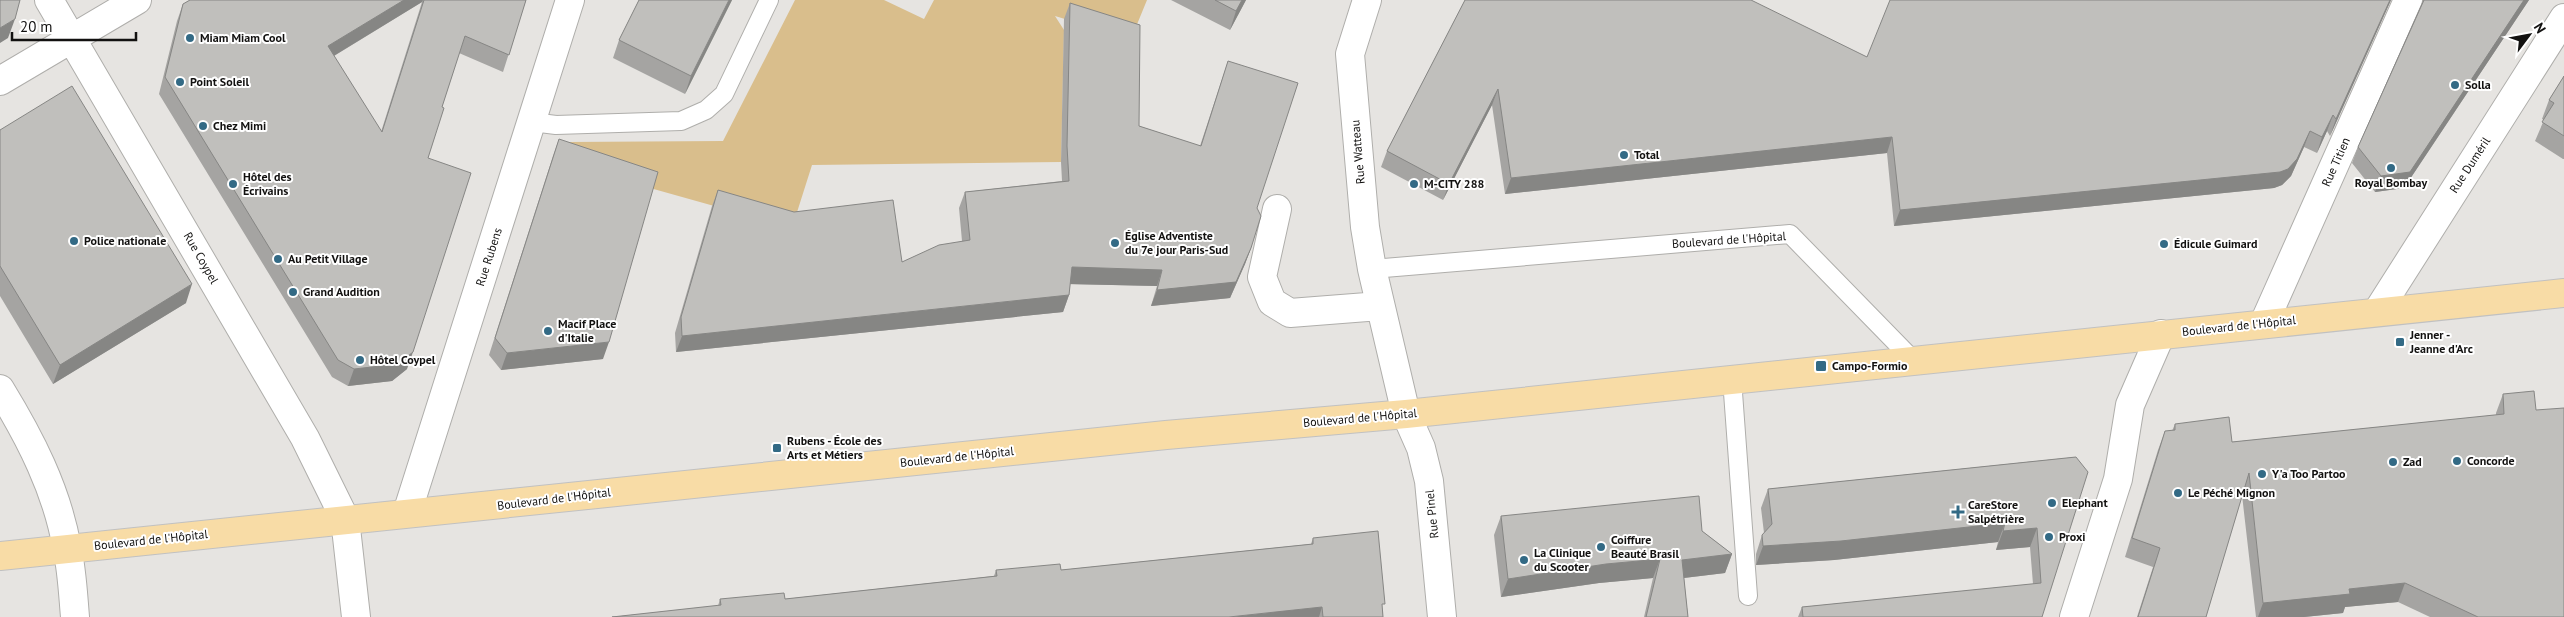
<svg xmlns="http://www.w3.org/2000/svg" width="2564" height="617" font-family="'PT Sans',sans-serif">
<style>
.green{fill:#d9be8c}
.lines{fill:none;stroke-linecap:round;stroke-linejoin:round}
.lane-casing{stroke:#afaeab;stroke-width:20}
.street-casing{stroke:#afaeab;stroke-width:30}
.primary-casing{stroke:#c1c1c1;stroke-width:30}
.lane{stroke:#fff;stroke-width:18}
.street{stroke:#fff;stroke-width:28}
.primary{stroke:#f8dca6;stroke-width:28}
.wall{fill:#a5a4a2;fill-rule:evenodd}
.shaded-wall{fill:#868684}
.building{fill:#c0bfbc;stroke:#868684}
.poi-dot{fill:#336a85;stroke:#fff;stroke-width:2}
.labels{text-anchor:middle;stroke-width:4;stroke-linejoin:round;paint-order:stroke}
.poi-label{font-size:12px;font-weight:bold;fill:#121110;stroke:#fff;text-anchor:start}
.street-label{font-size:12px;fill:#121110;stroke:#fff}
</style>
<rect width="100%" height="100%" fill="#e6e4e1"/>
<path class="green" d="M795,0H884L924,19L934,0H1147L1131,39L1055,16L1064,30L1061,162L812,165L792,228L650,188L561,159L568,142L723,141Z"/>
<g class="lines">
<g class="lane-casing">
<path id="lane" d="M532,122L556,125L681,121L706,110L724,94L769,0
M1372,269L1790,234L1914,361
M1732,379L1748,596"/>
</g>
<g class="street-casing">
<path id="street" d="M49,0L305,438L345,519L356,617
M1367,0L1350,54L1365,227L1372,269L1406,414L1421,448L1429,481L1442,617
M0,81L137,0
M1277,209L1262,277L1272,302L1290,313L1380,306
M2377,312L2564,18
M2264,323L2408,0
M0,389C30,438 57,490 67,548C72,570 73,594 75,617
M407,513L570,0
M2074,617L2118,479L2130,405L2161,334"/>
</g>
<g class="primary-casing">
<path id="primary" d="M0,556L1166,435L1406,414L2564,293"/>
</g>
<use href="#lane" class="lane"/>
<use href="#street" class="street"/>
<use href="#primary" class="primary"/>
</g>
<path class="wall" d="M190,0H526L503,72L459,53L442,107L428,158L407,369L392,381L348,386L332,377L159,94L177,21L183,4ZM422,2L381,132L334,56Z
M639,0H732L685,94L613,58L619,40Z
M1171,0H1246L1230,30Z
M1465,0L1867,57L2391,0L2330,136L2327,131L2317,153L2304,147L2291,176L2282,185L2274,188L1894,226L1887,153L1505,194L1492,105L1443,200L1381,167L1387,151Z
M2423,0H2529L2404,188L2375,192L2352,163L2358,147Z
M1070,3L1139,126L1200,146L1228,61L1257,208L1251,248L1245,264L1230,298L1151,306L1157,286L1070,284L1069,295L1063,312L676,352L675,333L712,206L718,190L902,262L962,241L959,208L965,192L1062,181L1061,162L1064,19Z
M2564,76V159H2563L2535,141L2544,120L2542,119L2549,100Z
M0,130L186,303L53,384L0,296Z
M559,139L603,359L501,370L489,355L553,156Z
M2503,394L2564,617H2430L2398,602L2345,607L2343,613L2304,617H2256L2242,495L2206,617H2137L2153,567L2125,557L2158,450L2165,431H2172L2175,424L2232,442L2496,415V413Z
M2076,457L2042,617H1798L1802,607L2033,584L2030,547L1996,550L1998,542L1834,560L1756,565V554L1762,535L1764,533L1761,508L1768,489Z
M1501,516L1702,531L1732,554L1725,573L1684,578L1688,617H1644L1653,578L1599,583L1501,597L1494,535Z
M1313,538L1383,611V617H611L718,606L720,599H785L994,576L996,570H1061L1311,544Z"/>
<path class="shaded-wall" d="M404,0H423L422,2L322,63L328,46Z
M729,0H732L685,94L691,76Z
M1242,0H1246L1230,30L1236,11Z
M2390,0H2391L2330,136L2336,119Z
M2524,0H2529L2404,188L2375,192L2381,176Z
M15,19L8,38L0,43V28Z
M1498,89L1492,105L1443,200L1449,184Z
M2333,115L2327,131L2317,153L2322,137Z
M2310,131L2304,147L2291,176L2282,185L2274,188L1894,226L1900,210Z
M1892,137L1887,153L1505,194L1511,178Z
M1251,248L1245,264L1230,298L1151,306L1157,290Z
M1072,267L1162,270L1157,286L1066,284Z
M192,284L186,303L53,384L60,365Z
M1069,295L1063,312L676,352L682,336Z
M609,342L603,359L501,370L507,353Z
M413,352L407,369L392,381L348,386L354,369Z
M2005,523L1998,542L1834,560L1756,565L1763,546Z
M2037,528L2030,547L1996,550L2003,531Z
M1732,554L1725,573L1675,579L1682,560Z
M1660,559L1653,578L1599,583L1501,597L1508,579L1606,564Z
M2405,583L2398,602L2345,607L2343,613L2304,617H2258L2263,603L2349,589Z
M1322,607L1319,617H1229Z"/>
<path class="building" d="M0,0H20L15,19L0,28Z
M190,0H404L328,46L382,132L424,0H526L509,55L465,36L442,107L444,108L428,158L471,173L413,352L398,364L354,369L338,360L165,77L183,4Z
M639,0H729L691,76L619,40Z
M1215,0H1242L1236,11Z
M1465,0H1751L1867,57L1890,0H2390L2336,119L2333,115L2322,137L2310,131L2297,159L2288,169L2280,172L1900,210L1892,137L1511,178L1498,89L1449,184L1387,151Z
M2424,0H2524L2410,172L2381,176L2358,147Z
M1070,3L1140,25L1139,126L1201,146L1228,61L1298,83L1257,208L1261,216L1251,248L1236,282L1157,290L1162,270L1072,267L1069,295L682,336L681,317L718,190L794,212L893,200L902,262L939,245L970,240L965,192L1069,181L1067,146Z
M2564,76V136L2542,122L2554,103L2549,100Z
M72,86L192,284L60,365L0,266V130Z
M559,139L658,172L609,342L507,353L495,338Z
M2534,391L2536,410L2564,408V617H2478L2405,583L2349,589L2350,594L2263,603L2249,473L2206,617H2138L2160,548L2132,538L2165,431L2175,430V424L2229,417L2232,442L2504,414L2503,394Z
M2076,457L2088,472L2042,617H1803L1802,607L2041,583L2037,528L2003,531L2005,523L1841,541L1763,546L1762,535L1772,524L1768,489Z
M1699,496L1702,531L1732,554L1682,560L1688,617H1646L1660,559L1606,564L1508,579L1501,516Z
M1378,531L1385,604H1382L1383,617H1323L1322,607L1229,617H612L721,605L720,599L784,593L785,599L997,576L996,570L1060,564L1061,570L1313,544V538Z"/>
<g class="poi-dot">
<circle cx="190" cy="38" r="5"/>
<circle cx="180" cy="82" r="5"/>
<circle cx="2455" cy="85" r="5"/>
<circle cx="203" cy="126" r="5"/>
<circle cx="1624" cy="155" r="5"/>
<circle cx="2391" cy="168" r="5"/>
<circle cx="233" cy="184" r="5"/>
<circle cx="1414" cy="184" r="5"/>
<circle cx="74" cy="241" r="5"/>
<circle cx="1115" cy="243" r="5"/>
<circle cx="2164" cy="244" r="5"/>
<circle cx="278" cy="259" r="5"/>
<circle cx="293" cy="292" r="5"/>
<circle cx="548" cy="331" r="5"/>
<rect x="2395" y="337" width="10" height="10" rx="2.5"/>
<circle cx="360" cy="360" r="5"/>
<rect x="1815" y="360" width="12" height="12" rx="2.5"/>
<rect x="772" y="443" width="10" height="10" rx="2.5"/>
<circle cx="2457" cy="461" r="5"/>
<circle cx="2393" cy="462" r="5"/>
<circle cx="2262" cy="474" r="5"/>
<circle cx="2178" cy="493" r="5"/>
<circle cx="2052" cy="503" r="5"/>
<path d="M1955.5 504.5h5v5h5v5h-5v5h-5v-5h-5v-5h5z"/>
<circle cx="2049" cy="537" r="5"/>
<circle cx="1601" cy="547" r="5"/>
<circle cx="1524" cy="560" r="5"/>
</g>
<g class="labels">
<g class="poi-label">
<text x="200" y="42">Miam Miam Cool</text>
<text x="190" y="86">Point Soleil</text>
<text x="2465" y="89">Solla</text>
<text x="213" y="130">Chez Mimi</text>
<text x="1634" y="159">Total</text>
<text x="243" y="181">Hôtel des<tspan x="243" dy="14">Écrivains</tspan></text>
<text x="2391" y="187" text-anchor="middle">Royal Bombay</text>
<text x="1424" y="188">M-CITY 288</text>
<text x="1125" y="240">Église Adventiste<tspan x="1125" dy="14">du 7e jour Paris-Sud</tspan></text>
<text x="84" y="245">Police nationale</text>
<text x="2174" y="248">Édicule Guimard</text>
<text x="288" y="263">Au Petit Village</text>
<text x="303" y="296">Grand Audition</text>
<text x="558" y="328">Macif Place<tspan x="558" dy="14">d'Italie</tspan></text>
<text x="2410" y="339">Jenner -<tspan x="2410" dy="14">Jeanne d'Arc</tspan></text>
<text x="370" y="364">Hôtel Coypel</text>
<text x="1832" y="370">Campo-Formio</text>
<text x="787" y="445">Rubens - École des<tspan x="787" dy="14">Arts et Métiers</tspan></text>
<text x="2467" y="465">Concorde</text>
<text x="2403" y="466">Zad</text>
<text x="2272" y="478">Y'a Too Partoo</text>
<text x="2188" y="497">Le Péché Mignon</text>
<text x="2062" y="507">Elephant</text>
<text x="1968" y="509">CareStore<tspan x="1968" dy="14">Salpétrière</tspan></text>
<text x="2059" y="541">Proxi</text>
<text x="1611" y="544">Coiffure<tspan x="1611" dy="14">Beauté Brasil</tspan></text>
<text x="1534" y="557">La Clinique<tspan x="1534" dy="14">du Scooter</tspan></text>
</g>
<g class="street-label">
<text transform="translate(1358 152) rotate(-95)" y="4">Rue Watteau</text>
<text transform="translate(2336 162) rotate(-66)" y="4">Rue Titien</text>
<text transform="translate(2470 165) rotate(-57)" y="4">Rue Duméril</text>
<text transform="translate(1729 240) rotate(-4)" y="4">Boulevard de l'Hôpital</text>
<text transform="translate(489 257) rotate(-72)" y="4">Rue Rubens</text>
<text transform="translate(201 258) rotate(60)" y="4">Rue Coypel</text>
<text transform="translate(2239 326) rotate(-6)" y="4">Boulevard de l'Hôpital</text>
<text transform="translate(1360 418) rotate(-5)" y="4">Boulevard de l'Hôpital</text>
<text transform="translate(957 457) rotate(-6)" y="4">Boulevard de l'Hôpital</text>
<text transform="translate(554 499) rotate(-7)" y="4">Boulevard de l'Hôpital</text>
<text transform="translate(1432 514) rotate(-96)" y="4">Rue Pinel</text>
<text transform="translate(151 540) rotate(-6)" y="4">Boulevard de l'Hôpital</text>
</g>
</g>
<g transform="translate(2529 35) rotate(58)" stroke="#ffffff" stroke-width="4" paint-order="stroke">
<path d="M0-4L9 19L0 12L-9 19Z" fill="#121110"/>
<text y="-8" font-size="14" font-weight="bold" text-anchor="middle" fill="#121110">N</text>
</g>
<path d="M12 32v8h124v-8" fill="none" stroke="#121110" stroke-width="2.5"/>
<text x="20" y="32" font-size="15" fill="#121110" stroke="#ffffff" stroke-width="4" paint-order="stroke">20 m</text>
</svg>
